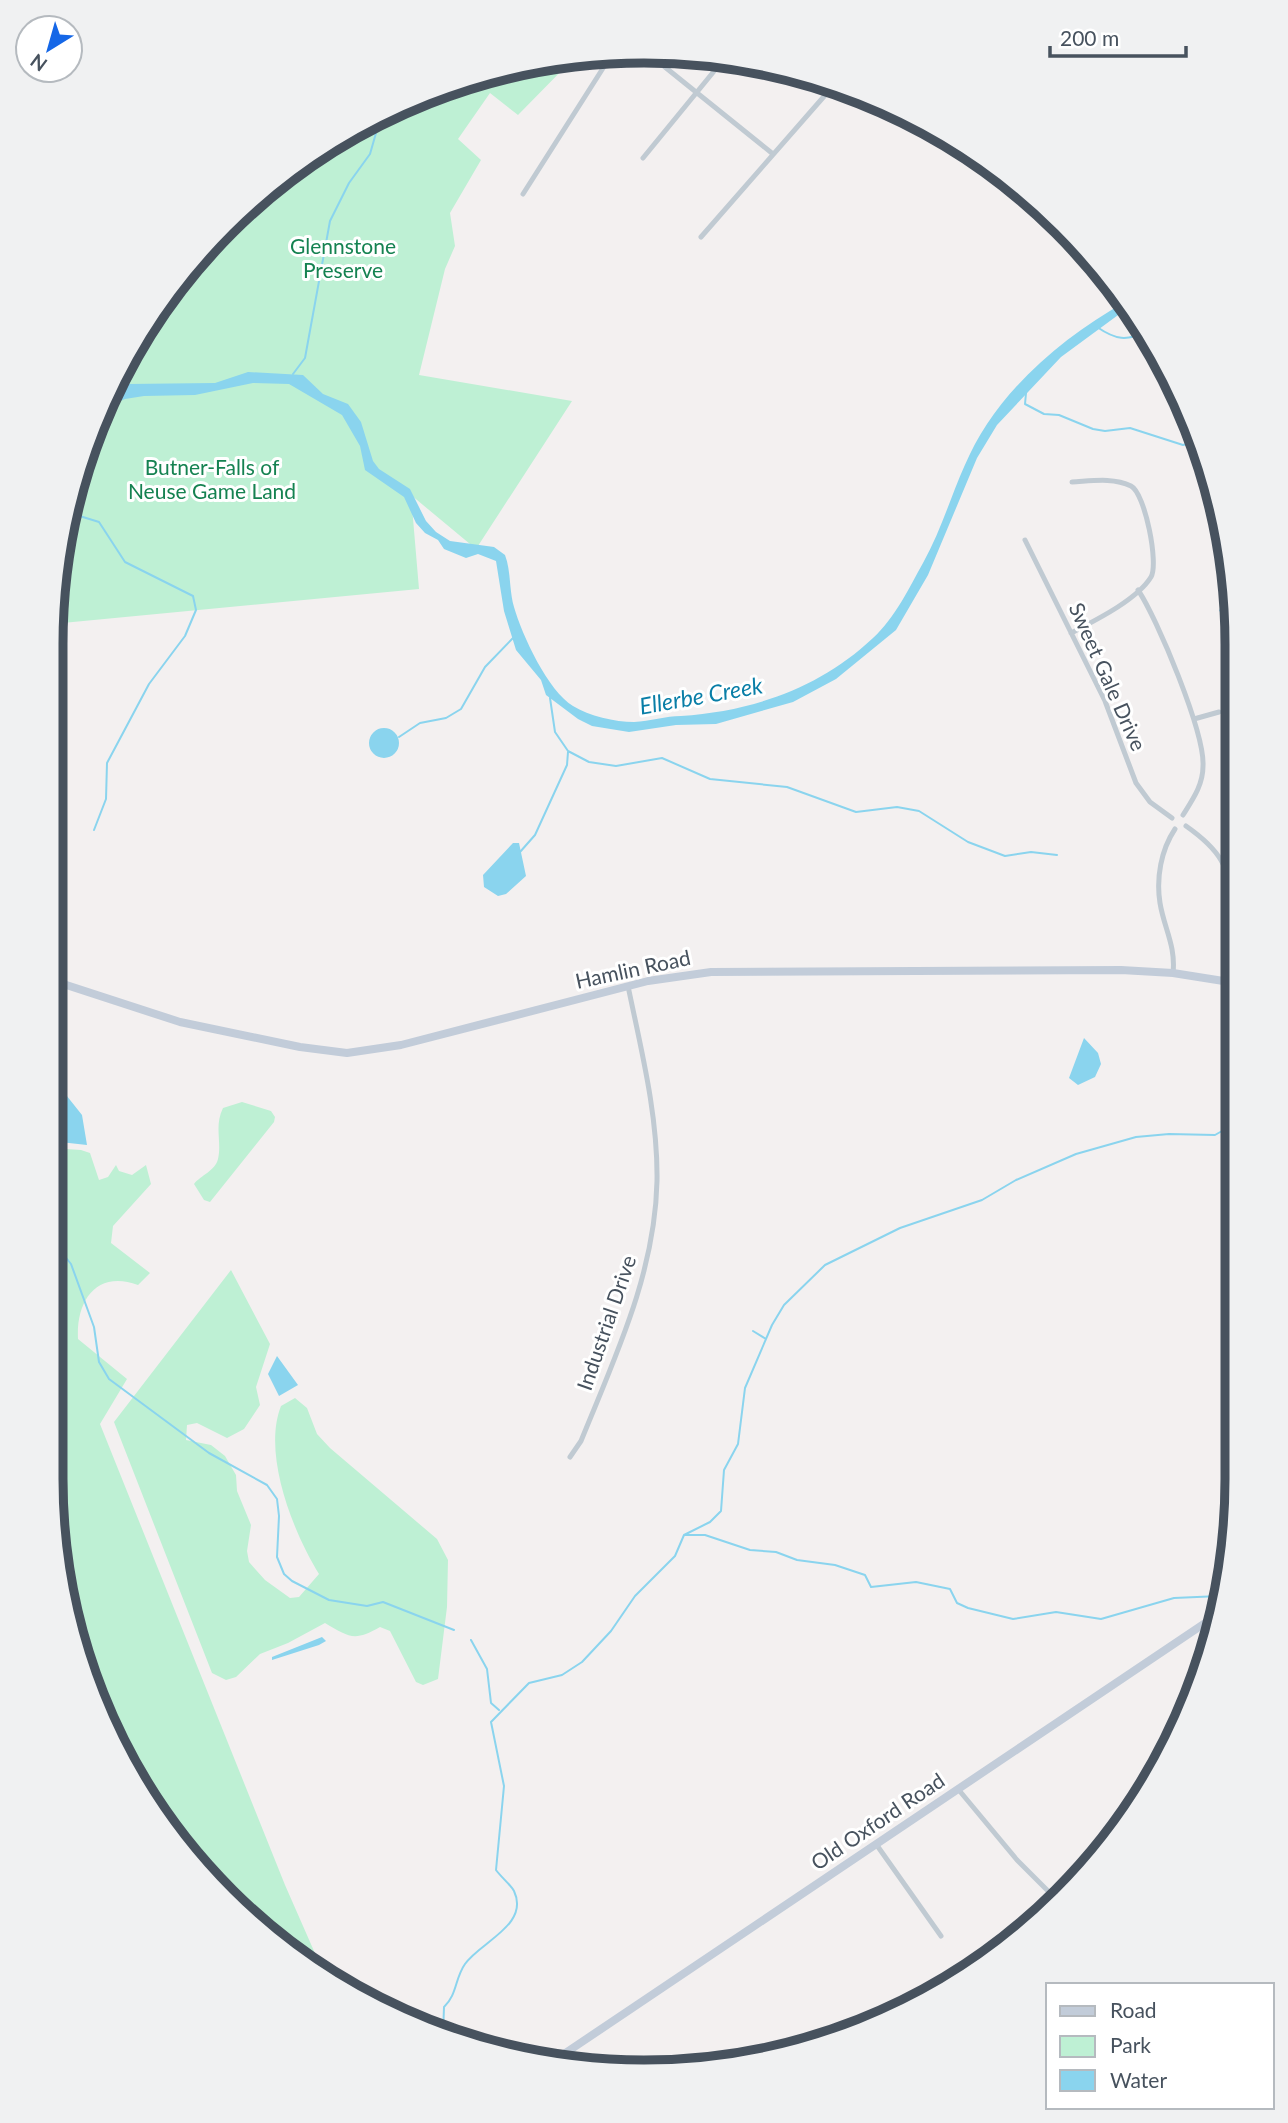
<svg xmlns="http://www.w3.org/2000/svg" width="1288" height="2123" font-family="Lato,sans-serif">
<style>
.green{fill:#bef0d4}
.water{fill:#8ad4ee}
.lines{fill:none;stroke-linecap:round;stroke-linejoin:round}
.stream{stroke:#8ad4ee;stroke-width:2}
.street{stroke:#c0cad2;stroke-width:5}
.secondary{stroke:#c2ccd9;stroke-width:8}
.labels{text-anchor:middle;stroke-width:6;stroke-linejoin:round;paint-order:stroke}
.park-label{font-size:21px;fill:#158251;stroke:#fff}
.street-label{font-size:21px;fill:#47525e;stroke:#fff}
.water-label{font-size:23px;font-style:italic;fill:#097ea7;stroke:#fff}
.rim{fill:none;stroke:#47525e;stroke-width:9}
</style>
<rect width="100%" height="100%" fill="#f3f0f0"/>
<path class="green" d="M574,58L518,115L490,93L458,139L481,160L450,213L455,246L445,269L419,375L572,401L476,549L411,495L419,589L52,624V605L82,453L151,314L225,224L315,151L417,96L529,62Z
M242,1102L271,1111L275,1117L274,1122L210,1202L204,1200L194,1184C201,1175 215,1171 218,1159C222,1142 214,1126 223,1108Z
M51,1148L81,1150L90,1153L99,1180L108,1177L116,1165L119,1171L132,1175L146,1165L151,1184L113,1226L111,1243L150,1273L138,1285C97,1270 76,1300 78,1339L127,1379L100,1424L285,1885L321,1967L329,1974L283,1950L173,1840L82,1669L51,1479Z
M231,1270L270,1344L256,1387L260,1405L244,1429L227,1438L197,1423L187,1425L186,1440L211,1445L225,1456L236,1475L237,1491L251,1525L247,1551L249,1562L265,1580L290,1598L299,1597L319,1574C293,1532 262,1454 281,1406L295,1398L307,1408L317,1434L330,1448L437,1539L448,1560L447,1607L438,1679L423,1685L416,1682L390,1631L380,1627C354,1642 349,1637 325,1623L288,1643L260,1654L236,1677L226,1680L212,1673L114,1422Z"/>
<path class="water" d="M1125,302L1129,307L1061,357L997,425L977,458L928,575L896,630L836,679L793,702L716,724L676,725L629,732L592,726L578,719L546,695L541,680L516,650L504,611L496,561L478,554L466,558L444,549L438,540L425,533L416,523L404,497L365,470L360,446L342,415L289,384L253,383L195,395L144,396L125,399L105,408L113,390L127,384L215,383L248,372L303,375L323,394L348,404L361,422L373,461L379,469L410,489L426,521L436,532L450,541L494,547L505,555C511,570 509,590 514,607C522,635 548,691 573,706C589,716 615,722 634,722C650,721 666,716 681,716C753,711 820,688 873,638C895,618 909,588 923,563C948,518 958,467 987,424C1021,373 1072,332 1125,302Z
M1231,577L1236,619L1219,611Z
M369 743a15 15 0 1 1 30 0a15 15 0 1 1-30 0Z
M513,843H519L526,876L506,894L498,896L484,887L483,875Z
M1084,1038L1098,1053L1101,1064L1095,1077L1078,1085L1069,1078Z
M51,1076L82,1115L87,1145L51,1141Z
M277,1356L298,1385L279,1396L268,1374Z
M322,1637L326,1641L319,1645L272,1660V1657Z"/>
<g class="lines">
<path class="stream" d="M1097,327C1116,340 1126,341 1147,332
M293,374L305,358L330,221L349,183L370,154L378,126L399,105
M1026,393L1025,404L1044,414L1059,415L1093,429L1105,431L1130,428L1183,445L1197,441
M70,513L99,522L125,562L193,596L196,610L185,636L149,684L107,763L106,799L94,830
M550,698L555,732L568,751L589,762L616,766L662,758L710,779L787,787L856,812L897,807L919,811L968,842L1005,856L1031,852L1057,855
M399,737L420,723L446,718L461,709L485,667L513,638
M520,852L535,835L567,765L568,752
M51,1239L71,1264L94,1327L99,1362L109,1379L209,1453L267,1485L277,1499L279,1516L277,1557L284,1574L292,1581L329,1600L367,1606L383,1602L454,1630
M753,1331L766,1339
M685,1535H705L750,1550L776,1552L797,1560L835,1565L865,1575L871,1587L916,1582L950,1589L957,1603L968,1608L1013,1619L1056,1612L1101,1619L1174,1598L1220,1596
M471,1640L487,1669L491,1703L499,1710
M443,2035L444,2007C457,1995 455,1978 465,1964C480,1942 530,1925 514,1891C510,1884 501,1877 496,1870L504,1786L491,1722L529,1683L562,1675L582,1662L611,1631L635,1596L675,1556L684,1535L710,1522L721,1511L724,1470L738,1444L745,1388L772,1325L784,1305L825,1265L900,1228L982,1200L1016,1180L1076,1154L1136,1137L1169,1134L1215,1135L1236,1123"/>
<path class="street" d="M645,51L773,154
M643,158L724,59
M523,194L612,54
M701,237L834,85
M1025,540L1105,701L1136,783L1150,802L1172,818
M1138,590C1157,618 1205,733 1203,766C1203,785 1193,799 1183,815
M1071,633C1094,621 1137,600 1151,577C1159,564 1145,493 1131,486C1113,477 1091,481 1072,482
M1194,719L1219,712
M1186,826C1223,852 1226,865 1236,907
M1173,973C1176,946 1164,928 1160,903C1156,878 1161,850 1175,829
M570,1457L581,1441C615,1357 655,1274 657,1181C658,1115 641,1049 628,986
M958,1789L1017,1860L1054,1897
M876,1844L941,1936"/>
<path class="secondary" d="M51,980L180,1022L300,1047L347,1053L401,1045L648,981L711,972L1121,970L1173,973L1236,983
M558,2058L1217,1615"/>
</g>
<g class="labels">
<g class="park-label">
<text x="343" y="254">Glennstone<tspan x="343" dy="24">Preserve</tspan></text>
<text x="212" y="475">Butner-Falls of<tspan x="212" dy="24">Neuse Game Land</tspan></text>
</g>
<g class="street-label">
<text transform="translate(1107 677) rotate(66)" y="7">Sweet Gale Drive</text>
<text transform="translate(633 970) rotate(-12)" y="7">Hamlin Road</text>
<text transform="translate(607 1323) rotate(-71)" y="7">Industrial Drive</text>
<text transform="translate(878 1822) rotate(-34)" y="7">Old Oxford Road</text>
</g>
<g class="water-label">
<text transform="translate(701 696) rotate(-10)" y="8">Ellerbe Creek</text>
</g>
</g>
<path d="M0 0H1288V2123H0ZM644 63H644A581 581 0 0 1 1225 644V1479A581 581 0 0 1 644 2060H644A581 581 0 0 1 63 1479V644A581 581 0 0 1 644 63Z" fill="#f0f1f2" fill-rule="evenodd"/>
<path class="rim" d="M644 63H644A581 581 0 0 1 1225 644V1479A581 581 0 0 1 644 2060H644A581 581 0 0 1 63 1479V644A581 581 0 0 1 644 63Z"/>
<rect x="1046" y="1983" width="228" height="126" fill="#ffffff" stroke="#b5babf" stroke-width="2"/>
<rect x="1060" y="2006" width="35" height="10" fill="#c2ccd9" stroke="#b5babf" stroke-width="2"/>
<text x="1110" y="2018" font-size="21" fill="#47525e">Road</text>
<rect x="1060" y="2036" width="35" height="21" fill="#bef0d4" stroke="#b5babf" stroke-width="2"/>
<text x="1110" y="2053" font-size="21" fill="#47525e">Park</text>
<rect x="1060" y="2070" width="35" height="21" fill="#8ad4ee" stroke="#b5babf" stroke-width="2"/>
<text x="1110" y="2088" font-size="21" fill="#47525e">Water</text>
<g transform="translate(49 49) rotate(217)"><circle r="33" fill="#ffffff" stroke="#b5babf" stroke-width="2"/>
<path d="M0-5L12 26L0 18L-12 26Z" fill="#1567e7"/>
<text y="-10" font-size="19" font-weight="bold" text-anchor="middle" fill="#47525e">N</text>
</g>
<path d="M1050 46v10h136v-10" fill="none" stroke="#47525e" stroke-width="3.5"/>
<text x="1060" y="46" font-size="21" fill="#47525e" stroke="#ffffff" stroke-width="5" paint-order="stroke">200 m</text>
</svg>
